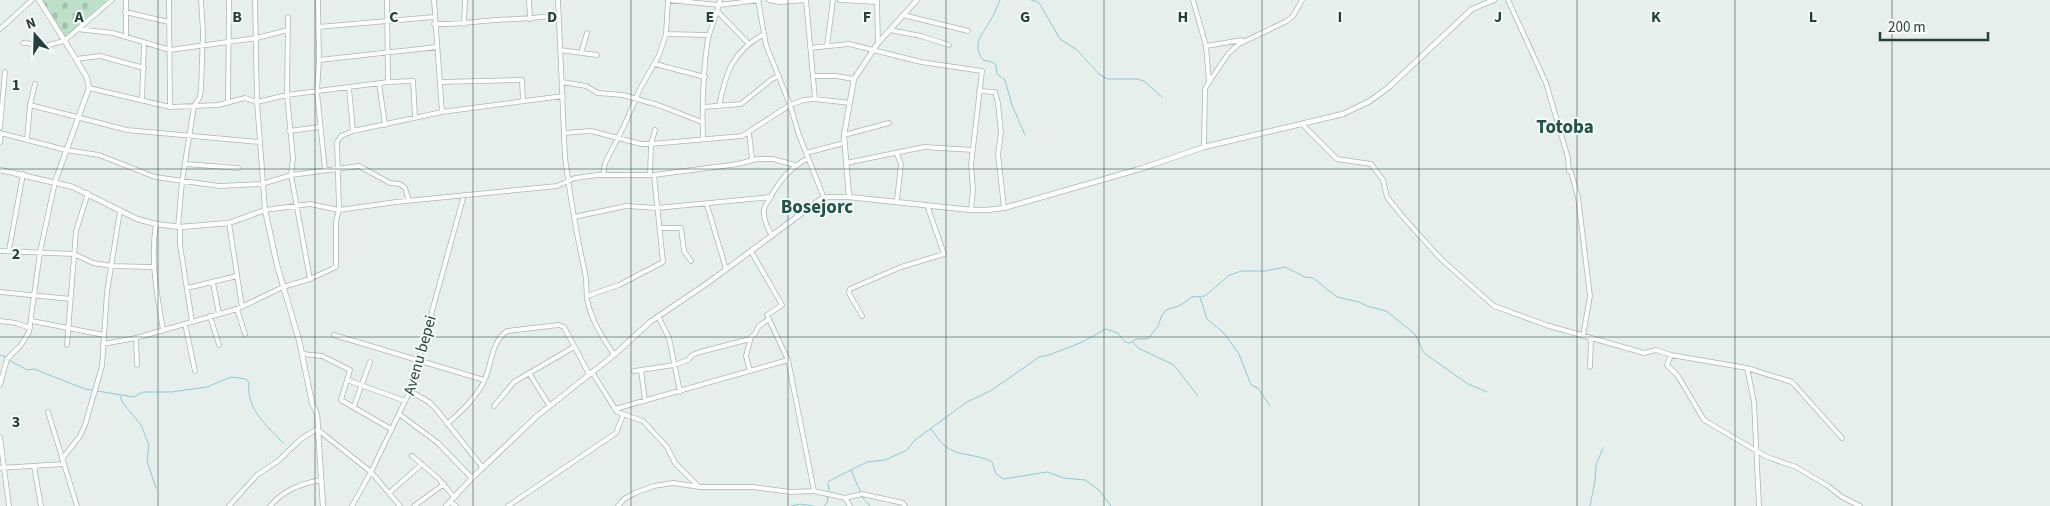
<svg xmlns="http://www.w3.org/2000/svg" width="2050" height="506" font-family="'Source Sans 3',sans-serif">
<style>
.cemetery{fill:url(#cemetery-stones)}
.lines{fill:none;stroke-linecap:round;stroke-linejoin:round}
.stream{stroke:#8ec9d4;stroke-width:1}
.minor-casing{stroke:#a8b8b2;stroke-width:5.5}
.tertiary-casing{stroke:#a8b8b2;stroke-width:6}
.minor{stroke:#fff;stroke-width:4}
.tertiary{stroke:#fff;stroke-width:4.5}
.grid{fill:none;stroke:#24423a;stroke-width:1;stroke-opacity:0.55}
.labels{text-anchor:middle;stroke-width:4;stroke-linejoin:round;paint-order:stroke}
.street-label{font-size:16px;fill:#24423a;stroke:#f7fbf9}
.quarter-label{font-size:19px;font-weight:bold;fill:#1f5548;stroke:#f7fbf9}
.grid-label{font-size:16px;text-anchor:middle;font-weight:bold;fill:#24423a;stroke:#f7fbf9;stroke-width:4;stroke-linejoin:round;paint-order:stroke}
</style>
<defs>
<pattern id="cemetery-stones" width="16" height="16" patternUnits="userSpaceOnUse" patternTransform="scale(1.25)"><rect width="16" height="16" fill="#bfe0c8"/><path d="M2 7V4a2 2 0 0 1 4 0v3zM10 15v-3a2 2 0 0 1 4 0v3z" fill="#a4c1ad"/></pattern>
</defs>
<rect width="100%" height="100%" fill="#e6efeb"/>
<path class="cemetery" d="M41,0H107L63,39Z"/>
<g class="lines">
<path class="stream" d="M1000,0C997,8 993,16 989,23C981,36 972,44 983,60L992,62L996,65L997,74L1005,80L1012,105L1025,135
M1031,0L1038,2L1041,6L1060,39L1077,50L1099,74L1107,79H1137L1144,81L1162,97
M1200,297L1207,319L1224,333L1239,354L1251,385L1258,388L1270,406
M1133,342L1138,348L1174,365L1198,396
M0,355L6,357
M9,360L27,370L34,369L85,389L134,397L143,392H171L207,387L231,377L246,379L249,383C246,410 268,426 283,443
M120,396L123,403L141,425L149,445L147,461L156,488
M931,429C935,434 939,441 944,445C956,457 977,453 992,462L996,474L1004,479L1047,472L1064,478L1085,480L1099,490L1111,506
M851,470L863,498L870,506
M829,492L828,483L829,481L867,462L885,460L907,450L915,440L967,402L992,390L1039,357L1049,355L1080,343L1106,329L1118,333L1125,342L1130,343L1136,339H1148L1158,326L1162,315L1166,310L1179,306L1192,297L1205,296L1228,276L1241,271H1265L1285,267L1305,277L1313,278L1337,297L1359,302L1367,306L1386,311L1415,334L1424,353L1468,384L1487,392
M791,506L800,504L813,506
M824,506L827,503L828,496
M1590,506L1595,481L1596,465L1603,448"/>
<g class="minor-casing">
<path id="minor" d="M169,0L170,107
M255,0L257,102L265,210L310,204L339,210L396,202L557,186L575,178L598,175H654L738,164L757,159H773L795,165
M318,0L319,60L317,92L325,170
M387,0L388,82
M434,0L442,112
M529,0L530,19
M558,0L565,158C570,195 576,232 584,268C587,279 586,289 587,299C591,320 603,338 614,355
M668,0L719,5L759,0
M758,0L766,45L790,105L799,135L824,198
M769,0L780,2L806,0
M806,0L815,99
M840,0L877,2
M877,0L878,43
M1193,0L1206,46L1209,82
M1508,0L1546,83L1568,158L1569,171L1571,172L1578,197L1590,296L1583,336
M125,12L169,22
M718,12L748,43
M903,15L968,31
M288,17L287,95L293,158L291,175L310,279
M434,24C456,25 476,21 497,20C518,19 538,18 559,15
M464,24L465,0
M318,27L434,17
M0,29L32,0
M77,29L113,33L170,50L257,38L288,30
M890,30L921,36L949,45
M666,34L709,35
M126,36V0
M23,43L49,45L64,41L112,0
M827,46L833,0
M1206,46L1242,40
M810,48L849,44L921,62L982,71L971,165L973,190L971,210
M560,50L597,55
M581,53L587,33
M76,59L100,56L144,68
M319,60L437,47
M655,64L705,77
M813,76H836L854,79
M440,82L522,80L523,101
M562,82L586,86L598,93L623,95L658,105L702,122
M379,83L385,125
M89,88L170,107L218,105L245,98L257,102L287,95L388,82L413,81L415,117
M349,88L353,131
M979,91L995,92L998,103L1001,132L998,154L1004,208
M142,100L144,42
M228,103L229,0
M30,105L127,130L260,142
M719,106C726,72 732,52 764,34
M703,107L741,104L772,79L779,76
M1302,124L1337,159L1371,164L1383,180L1387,197L1403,217L1441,259L1494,306L1546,325L1644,353L1656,350L1671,355L1747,368L1792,382L1842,438
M0,128L5,72
M289,131L320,127
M0,133L66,150L99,155L155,177L219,186L262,184L291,175L359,166L390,183L400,184L405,188L409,201
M564,133L591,131L641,144H651L742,136L790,105L804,100L815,99L850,103
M749,133L752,159
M844,135L889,123
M703,139C702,108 703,75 707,45C709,29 717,16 720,0
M27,140L30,105L35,84
M0,143L1,133
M1204,147L1205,89L1207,85L1228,54L1239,44L1287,21L1293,16L1302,0
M806,153L844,143
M846,163L924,147L973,150
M185,164L238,168
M603,175L605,163L624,126L640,89L659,55L666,34L668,0
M650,175L651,144L655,130
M897,200L901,164L897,154
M707,205L726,269
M574,217L626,206L657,208L771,197
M229,223L242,307
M156,224C150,260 157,294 163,330
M178,227L182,182L194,106L200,97L201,89L203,32L201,0
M180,227V245L192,321
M660,228H681L684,251L691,261
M772,236C768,229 763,218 764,210C764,205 769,201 771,196C781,179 790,168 808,158
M9,250L23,174
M0,251L74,254L93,263L111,266L153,267
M751,251L782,305L767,315L788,360L814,491
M213,283L219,314
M187,288L237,276
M0,292L71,299
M587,296L619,285L663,262L654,175
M237,309L245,334
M210,316L219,345
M658,316L669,338L680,392
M862,316L849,293L850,289L901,267L944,254L927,205
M0,321L16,323L30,328
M32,321L104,335
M185,324L195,371
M334,335L484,380
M136,338L137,365
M103,344L136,338L237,309L283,287L310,279L336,267V222L339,210L337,142L341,136L353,131L442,112L563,96
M67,345L76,231L88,193
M303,354L322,356L350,370L341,400L391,429
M1671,355L1667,365L1678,376L1704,420L1767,457L1796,467L1828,486L1842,497L1860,506
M1590,367L1591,339
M1747,368L1754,402L1759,506
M641,370L645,401
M634,371L674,365L688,360L692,355L700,352L750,339
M750,371L746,356L751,337L754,335L759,326L769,319
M592,372L617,412L643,421L667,447L675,463L699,487
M529,373L549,405
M347,380L405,401
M0,385L7,359L21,345L29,332L40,252L55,182
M410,391L429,402L436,409L483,468
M354,406L370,362
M494,406L514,382L574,347
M615,409L788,360
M48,412L77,506
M399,414L438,443L472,478
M447,424C460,413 472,402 481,387C493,369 488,345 507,331L559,325L564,327L589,374
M0,437L9,506
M412,456L438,478L454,497
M62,459L80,436L85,425L102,366L107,292L120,211
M34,466L41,506
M0,468L63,464
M389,493L422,464
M845,498L850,506
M450,502L456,506
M229,506L257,475L278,461L301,439L317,429L371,472L400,506
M270,506C284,490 300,484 321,480
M352,506L371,472L410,391L464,195
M414,506L444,484
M508,506L616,433L623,415
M618,506L624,499L635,493L654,486L673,483L700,487H753L791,492L814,491L845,498L862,494L903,503L905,506"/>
</g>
<g class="tertiary-casing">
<path id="tertiary" d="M39,0L76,59L87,78L89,88L55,182
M0,170L73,187L137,219L156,224L180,227L229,223L265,210L277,265L299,340L312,403L317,414L323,506
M849,197L844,135L854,79L878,43L917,0
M446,506L472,478L537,416L614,355L650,322L709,282L821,199L828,197H849L971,210H987L1004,208L1143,168L1204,147L1343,114L1370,101L1389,87L1472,9L1494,0"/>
</g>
<use href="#minor" class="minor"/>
<use href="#tertiary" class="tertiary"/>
</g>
<path class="grid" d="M158,0V506M315,0V506M473,0V506M631,0V506M788,0V506M946,0V506M1104,0V506M1262,0V506M1419,0V506M1577,0V506M1735,0V506M1892,0V506M0,169H2050M0,337H2050"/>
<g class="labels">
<g class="street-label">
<text transform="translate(419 355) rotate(-74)" y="6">Avenu bepei</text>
</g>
<g class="quarter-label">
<text x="1565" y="133">Totoba</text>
<text x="817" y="213">Bosejorc</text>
</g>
</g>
<g class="grid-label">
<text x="79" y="22">A</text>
<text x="237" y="22">B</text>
<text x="394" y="22">C</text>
<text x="552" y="22">D</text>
<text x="710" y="22">E</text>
<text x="867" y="22">F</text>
<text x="1025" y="22">G</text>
<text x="1183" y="22">H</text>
<text x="1340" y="22">I</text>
<text x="1498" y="22">J</text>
<text x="1656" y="22">K</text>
<text x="1813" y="22">L</text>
<text x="16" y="90">1</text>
<text x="16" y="259">2</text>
<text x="16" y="427">3</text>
</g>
<g transform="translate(35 35) rotate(340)" stroke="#f7fbf9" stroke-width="4" paint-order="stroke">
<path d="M0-4L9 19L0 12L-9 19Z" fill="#24423a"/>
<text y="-8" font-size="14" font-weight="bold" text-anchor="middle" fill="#24423a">N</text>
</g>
<path d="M1880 32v8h108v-8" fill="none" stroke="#24423a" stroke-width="2.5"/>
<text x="1888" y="32" font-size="15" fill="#24423a" stroke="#f7fbf9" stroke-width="4" paint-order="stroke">200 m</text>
</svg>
